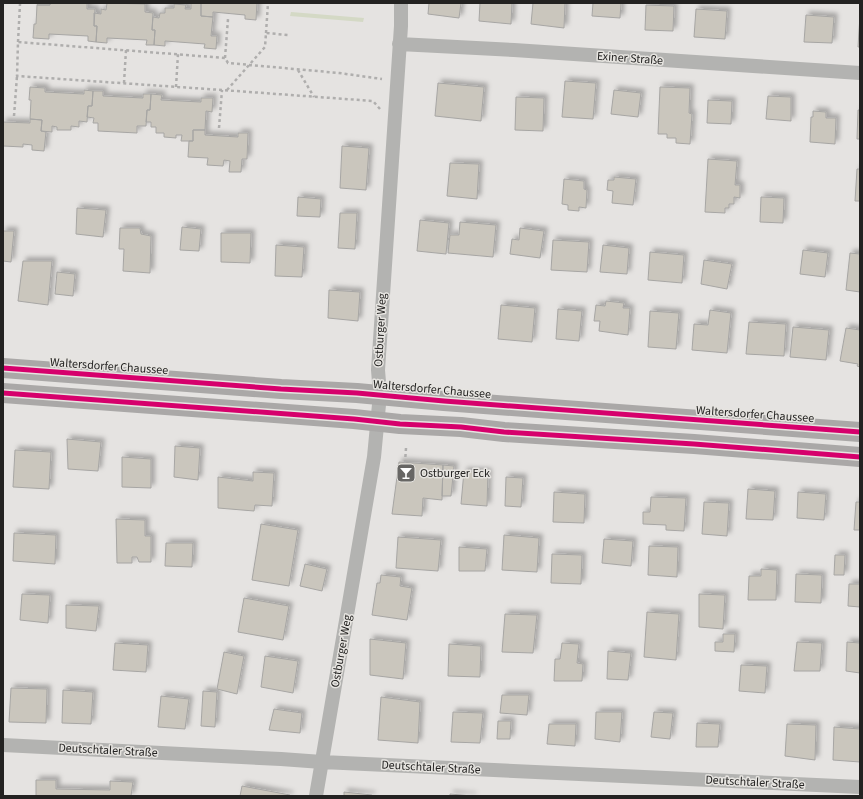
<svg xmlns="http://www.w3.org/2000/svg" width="863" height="799" font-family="'Source Sans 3',sans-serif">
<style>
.green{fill:#d4d9c5}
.building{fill:#cac6bd;stroke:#a7a6a4;filter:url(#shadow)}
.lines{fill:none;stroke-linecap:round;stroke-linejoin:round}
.path{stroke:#afaead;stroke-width:2.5;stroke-dasharray:3 3;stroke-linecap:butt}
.minor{stroke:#b3b3b1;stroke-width:14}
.secondary{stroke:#aaa8a7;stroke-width:20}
.cycleway-casing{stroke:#e6e4e0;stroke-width:8}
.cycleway{stroke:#d6006c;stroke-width:5}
.labels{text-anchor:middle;stroke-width:3;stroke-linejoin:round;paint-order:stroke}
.street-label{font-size:12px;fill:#232221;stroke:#e6e4e0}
.poi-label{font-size:12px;fill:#232221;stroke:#e6e4e0;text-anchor:start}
</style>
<defs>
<filter id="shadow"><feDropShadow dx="3.5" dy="-3.5" stdDeviation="2" flood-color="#0004"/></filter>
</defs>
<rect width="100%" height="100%" fill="#e5e3e1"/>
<path class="green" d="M291,12L364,18L363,22L290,16Z"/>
<path class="building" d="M38,3H50V5H37Z
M50,3H87V9H95L94,26H97L96,42L88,41V36L49,34V39L33,38L34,24H36L37,5H50Z
M107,3L145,4V12L153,13L152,30H155L154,45H146L147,40L107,38V43L96,42L97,26H94V13L101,14V9L106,10Z
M191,3H201V16L213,17L211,36H217L216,49L204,48L205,44L165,41V46L154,45L155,30H152L153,17L159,18L160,13H165V8H174V4L186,5L185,9H191Z
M197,3H257L256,20L245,19V15L213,12V17L201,16V3Z
M429,3H461L459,18L428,14Z
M480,3H512L511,24L479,21Z
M533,3H565L564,28L531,24Z
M593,3H621L620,18L592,16Z
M646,5L674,6L673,31L645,30Z
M696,9L727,11L725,39L694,37Z
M806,15L834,17L832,43L804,42Z
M860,15V47H858Z
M565,81L596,83L593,119L562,117Z
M438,83L484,87L481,121L435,116Z
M30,87L45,88V92L84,94V90L93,91L92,106H88L87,122L79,121V127L71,126V130H57V127L52,126V132L41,131L42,120L30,119L31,100H29Z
M660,87L690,88L689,113L692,114L690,144L676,143V138H667V134H658Z
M614,90L641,93L638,117L611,114Z
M93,91H103V96L143,98V94H151L150,110H147L146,126H137V133L98,131V123H93L94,118L87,117L88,106H92Z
M151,94L162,95L161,100L201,102V98H213L212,112L206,111L205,130H193V141H181L182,135H176V138L164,137V133H156V127H151V122H146L147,110H150Z
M768,96L791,97V121L766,119Z
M516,97L544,98L543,131L515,130Z
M708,100L732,101L731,124L707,123Z
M858,110H860V139H857Z
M813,111L826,112V118H836L835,144L810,142L811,117H813Z
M30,119L42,120L41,131L46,132L44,151L32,150V145L23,144V147L3,146V122L30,123Z
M193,130H205V135L238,137V133H248L247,159H242L241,172H229L230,161L224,160L223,166L207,165L208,158L188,157L189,141H193Z
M342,146L369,148L366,190L340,188Z
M708,159L737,161L735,185H740V198L734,197V204H729V208H725V213L705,212Z
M450,163L479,164L477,199L447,196Z
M857,169H860V201H855Z
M614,177L636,179L633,205L612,203L613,191L607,190L608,180H614Z
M564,179L584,181V189L587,190L586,208L579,207V211L568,210V205L562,204Z
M298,197L321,199L320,217L297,216Z
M761,197L784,198L783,223L760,222Z
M77,208L106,210L103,237L76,234Z
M340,213H357L355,249L338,248Z
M420,220L449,223L446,254L417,251Z
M460,222L496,225L493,257L448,253L450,235H459Z
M182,227L201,229L199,251L180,250Z
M120,228H140L141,234L151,236L150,273L123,271L124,249H119Z
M520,228L544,231L540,258L510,254L512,239L519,240Z
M3,231H14L11,262L3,261Z
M221,233H251L250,263L221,262Z
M553,240L589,242L587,272L551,270Z
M276,245L304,247L302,277L275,276Z
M603,245L629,248L627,274L600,272Z
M803,250L828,253L825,277L800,274Z
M650,252L684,255L682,283L648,280Z
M850,253L860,254V292L846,290Z
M704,260L732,264L727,289L701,284Z
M23,261H52L48,305L18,301Z
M57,272L75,274L73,296L55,294Z
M329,290L360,292L358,321L328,318Z
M606,301L624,303L623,308H630L628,335L599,331L600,321H594L596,305L605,306Z
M501,305L535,308L532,342L498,339Z
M558,309L582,311L579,341L556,339Z
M710,310L731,313L727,353L692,350L694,324L708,325Z
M650,311L679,313L676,349L648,347Z
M749,322L786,324L784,356L746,354Z
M793,327L829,330L826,360L790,357Z
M846,328L860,330V367L857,366L858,364L840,361Z
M67,439L101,442L98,471L68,469Z
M175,446L200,448L198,480L174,477Z
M15,450L51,452L49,489L13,487Z
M122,457L151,459V488L122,487Z
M399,462L443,465L442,500L423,498L422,516L392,514Z
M443,465L454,466L451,496H442Z
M464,471L488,472L487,506L461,504Z
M253,472L274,473L272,506L255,505L254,511L218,508V477L253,481Z
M506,477L523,478L521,507L505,506Z
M748,489L775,491L773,520L746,519Z
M554,492L585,494L584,523L553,522Z
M798,492L826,494L824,520L797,518Z
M651,497L686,498L684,531L666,530V525L643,524V512H650Z
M704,502L729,503L727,536L702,534Z
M856,502H860V530H854Z
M116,519L145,520V536H151V562H139L137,557H132V563H117Z
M261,524L298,530L289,586L252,580Z
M14,533L56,535L55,564L13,561Z
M504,535L539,538L537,572L502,570Z
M398,537L441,540L438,571L396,568Z
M604,539L633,541L631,566L602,563Z
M166,543H193L192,567L165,566Z
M649,546L678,547L677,577L648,575Z
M459,547L487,549L485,571H459Z
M552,554L582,555L581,584L551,583Z
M835,555H845L844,575H834Z
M305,564L327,569L322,591L300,586Z
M761,569L777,570L776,600H748L749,576H761Z
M796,574L822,575L821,603L795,602Z
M381,575L401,577L400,586L412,588L407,620L372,615L377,583H380Z
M849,584H860V607L848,606Z
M22,594L50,595L48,623L20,620Z
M699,594L725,595L723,629L699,627Z
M244,598L289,606L283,640L238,632Z
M66,605L99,606L96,631L66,628Z
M647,612L679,614L676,660L644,657Z
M505,614L537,615L533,653L502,652Z
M723,634H735L734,652L715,651V642H723Z
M370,639L406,643L403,679L370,675Z
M797,642L822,643L820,671H794Z
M847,642L860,643V673L846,671Z
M115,643L148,645L146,672L113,670Z
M562,643L579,644L577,663L583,664L582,681H554L555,659H560Z
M449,644L481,646L480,677L448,676Z
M608,651L631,653L628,680L607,679Z
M224,652L244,656L237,694L217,689Z
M265,656L298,661L293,693L261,687Z
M741,665L767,666L765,693L739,691Z
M11,688L47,689L46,723L9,722Z
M63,690L93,692L91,724L62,723Z
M203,691L217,692L215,727L201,726Z
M502,695H529L527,715L500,713Z
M161,696L189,699L185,729L158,727Z
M381,697L420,702L418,743L378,740Z
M274,709L302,713L300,733L269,730Z
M453,712L483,713L480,743L451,742Z
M596,712H622L620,742L595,739Z
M654,712L673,713L670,739L651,737Z
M498,721H511L510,739H497Z
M697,723L720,724L718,747H696Z
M549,724H576L575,746L547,744Z
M787,724L816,725L815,760L785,756Z
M834,727L860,729V762L833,760Z
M36,780H56V789L110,790V781L133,782L131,796H36Z
M242,786L290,795V796H240Z
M344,792L372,795V796H344Z
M450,794L473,796H450Z"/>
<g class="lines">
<path class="path" d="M266,33L268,3
M18,42L20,4
M225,58L228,19
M298,70L314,97
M124,83L126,50
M176,87L178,54
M227,90L265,47L266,33L288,35
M380,109L373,101L222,90L17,76L18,42L225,58L228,63L339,73L382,79
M14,116L17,76
M219,128L222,90
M405,463L406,448"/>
<path class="minor" d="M399,44L514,50L860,73
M3,745L281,759L322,762L860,787
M316,796L374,457L380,394L378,370L401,26V3"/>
<path class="secondary" d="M3,368L281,389L357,393L444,401L860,432
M3,393L354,419L400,424L461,427L504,432L694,444L860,457"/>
<g class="cycleway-casing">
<path id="cycleway" d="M3,368L281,389L357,393L444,401L860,432
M3,393L354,419L400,424L461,427L504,432L694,444L860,457"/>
</g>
<use href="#cycleway" class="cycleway"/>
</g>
<defs>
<g id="bar-square" transform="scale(1)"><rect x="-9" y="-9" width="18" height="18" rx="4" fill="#676664" stroke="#e6e4e0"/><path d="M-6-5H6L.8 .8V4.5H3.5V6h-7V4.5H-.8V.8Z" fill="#fff"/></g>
</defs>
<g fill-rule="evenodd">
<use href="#bar-square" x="406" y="473"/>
</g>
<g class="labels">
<g class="street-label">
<text transform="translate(630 58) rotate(4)" y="4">Exiner Straße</text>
<text transform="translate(380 330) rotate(-87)" y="4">Ostburger Weg</text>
<text transform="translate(109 366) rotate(4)" y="4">Waltersdorfer Chaussee</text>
<text transform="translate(432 389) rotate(5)" y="4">Waltersdorfer Chaussee</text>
<text transform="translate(755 414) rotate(4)" y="4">Waltersdorfer Chaussee</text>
<text transform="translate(341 651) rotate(-80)" y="4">Ostburger Weg</text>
<text transform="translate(108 750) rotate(3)" y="4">Deutschtaler Straße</text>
<text transform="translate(431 767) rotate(3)" y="4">Deutschtaler Straße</text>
<text transform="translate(755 782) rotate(3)" y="4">Deutschtaler Straße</text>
</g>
<g class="poi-label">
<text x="420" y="477">Ostburger Eck</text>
</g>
</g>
<rect width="863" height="799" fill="none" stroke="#232221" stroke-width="8"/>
</svg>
